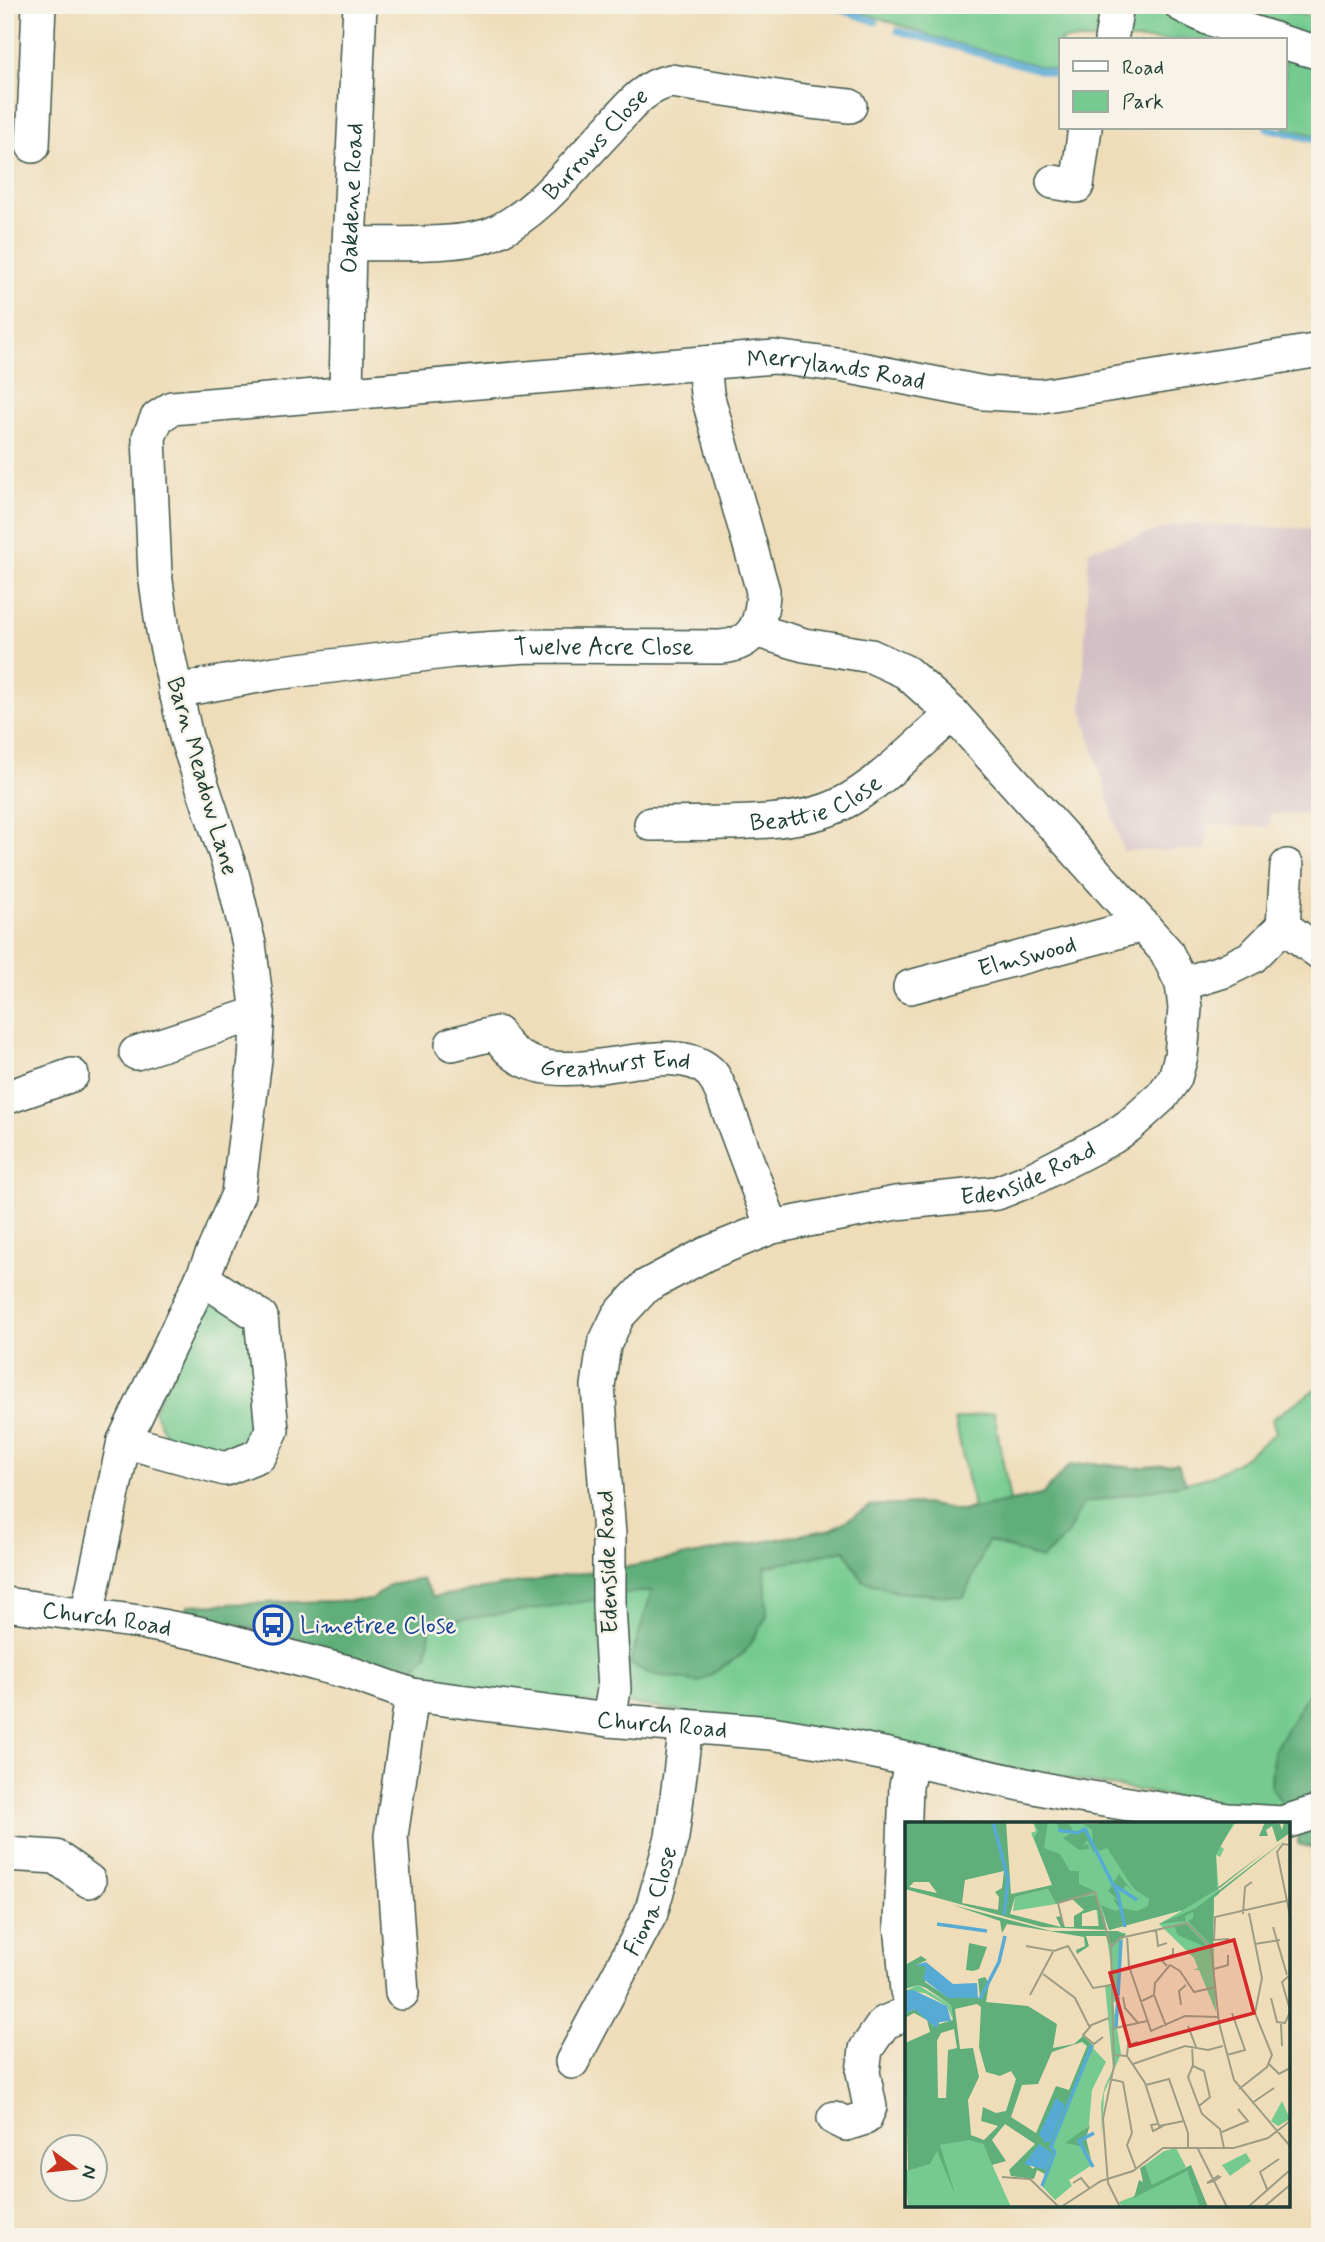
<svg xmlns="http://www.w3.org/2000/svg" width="1325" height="2242" font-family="Mynerve,sans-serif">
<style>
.industrial{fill:#d2bec4}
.green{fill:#75cb8f;stroke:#4a8462;stroke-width:2}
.forest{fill:#60af7a;stroke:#407657;stroke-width:2}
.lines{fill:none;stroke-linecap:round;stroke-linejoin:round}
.stream{stroke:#57aad3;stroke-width:7}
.minor-casing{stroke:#3e5548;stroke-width:36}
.minor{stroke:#fff;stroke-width:33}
.labels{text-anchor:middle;stroke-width:5;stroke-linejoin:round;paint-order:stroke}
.street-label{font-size:24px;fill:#1f3d34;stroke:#f7f3e8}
.transit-label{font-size:24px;fill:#164399;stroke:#f7f3e8;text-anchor:start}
.inset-river{fill:none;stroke:#57aad3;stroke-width:3.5}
.inset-road{fill:none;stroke:#9c9d84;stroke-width:2}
.view{fill:#d62828;fill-opacity:0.15;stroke:#d62828;stroke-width:3.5}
.inset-edge{fill:none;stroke:#1f3d34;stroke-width:3.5}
</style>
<rect width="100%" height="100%" fill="#f7f3e8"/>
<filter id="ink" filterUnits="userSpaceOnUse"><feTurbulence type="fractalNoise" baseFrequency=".0143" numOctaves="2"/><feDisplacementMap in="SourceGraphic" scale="14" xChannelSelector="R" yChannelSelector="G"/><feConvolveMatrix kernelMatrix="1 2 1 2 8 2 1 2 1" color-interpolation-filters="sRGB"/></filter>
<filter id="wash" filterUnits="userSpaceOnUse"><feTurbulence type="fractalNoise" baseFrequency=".00686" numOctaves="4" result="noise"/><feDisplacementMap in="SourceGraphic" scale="28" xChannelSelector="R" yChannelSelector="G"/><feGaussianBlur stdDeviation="1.57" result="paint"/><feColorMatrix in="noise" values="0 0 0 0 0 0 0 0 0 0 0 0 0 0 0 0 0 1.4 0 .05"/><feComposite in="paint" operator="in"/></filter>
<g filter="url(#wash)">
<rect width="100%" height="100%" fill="#efddba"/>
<path class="industrial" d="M1181,524L1320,529V814H1270L1269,827L1207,825L1206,850L1123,851L1082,709L1089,550Z"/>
<path class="green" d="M841,5H1260L1320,19V136L1283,128H1285V40H1061V72L937,38Z
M220,1302L252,1324L260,1437L228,1458L166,1438L154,1410L201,1311Z
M1320,1386V1849L1298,1844L1299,1829L1263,1812L634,1704L575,1703L442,1690L382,1671L311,1643L187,1612L188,1605L372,1600L389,1585L422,1579L433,1597L617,1569L832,1529L871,1506L924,1504L963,1511L973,1507L955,1420L994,1412L1010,1501L1042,1495L1069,1466L1092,1463L1135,1468L1178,1464L1185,1483C1222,1477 1249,1455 1276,1432L1272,1419Z"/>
<path class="forest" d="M1092,1463L1135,1468L1178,1464L1186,1483L1083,1503L1067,1535L1042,1559L988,1541L964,1597L896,1592L862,1580L845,1550L765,1567L767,1616L744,1653L699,1682L651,1674L630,1664L652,1591L618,1594L617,1569L832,1529L871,1506L924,1504L963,1511L1042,1495L1069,1466Z
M600,1570L601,1599L431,1624L427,1655L405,1675L382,1671L311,1643L187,1612L188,1605L372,1600L389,1585L422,1579L433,1597Z
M1320,1673V1792L1284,1806L1271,1787L1273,1752Z
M1320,1822V1849L1298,1844L1299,1829Z"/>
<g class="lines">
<path class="stream" d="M828,5L876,22
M898,31L1061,76
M1267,128L1320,141"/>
</g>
</g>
<g filter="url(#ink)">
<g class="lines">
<g class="minor-casing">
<g id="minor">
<path d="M1181,5L1208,18L1277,40"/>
<path d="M1111,40L1117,5"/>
<path d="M1285,43L1320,53"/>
<path d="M33,146L39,5"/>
<path d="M1053,182L1077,186L1085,128"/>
<path id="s1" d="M349,244C386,243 462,247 494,233C540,212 574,165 609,129C627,109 643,86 671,81L811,102L850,106"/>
<path id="s2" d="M346,392L349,244L360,5"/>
<path id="s3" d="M175,691L275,673L453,651L528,646L720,647C755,645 762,622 763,591L707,394L704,363"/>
<path id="s4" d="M651,824C704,822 796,828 841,804C878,786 921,741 953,714"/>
<path d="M1283,926L1287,866"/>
<path d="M1182,984L1224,971L1252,957L1283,926L1320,953"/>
<path id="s5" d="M910,987L1143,925"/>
<path id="s6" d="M452,1044L497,1033C541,1113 669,1026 712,1074C716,1079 719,1087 722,1093L772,1227"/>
<path d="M136,1053L258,1013"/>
<path d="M5,1098L72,1075"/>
<path d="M124,1441L225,1469L260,1455L272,1430L261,1317L202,1278"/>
<path id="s7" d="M5,1604L140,1622L198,1633L347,1672L412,1695L609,1720L771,1733L843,1745L1067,1794L1228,1820L1282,1823L1320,1811"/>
<path id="s8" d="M87,1615L124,1441L202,1278L238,1194L255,1059L258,1013L249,944L233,877L186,737L163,631L155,574L149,437L157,418L172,408L774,357L845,366L984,393L1041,396L1320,350"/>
<path id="s9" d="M609,1720L614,1689L609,1607V1535L598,1386L604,1345L618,1316L646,1286L706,1254L772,1227L896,1203L997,1193L1032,1179L1113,1137L1130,1125L1162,1096L1175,1078L1181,1056L1185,1008L1182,984L1166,951L953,714L906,672L871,656L804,645L755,630"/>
<path d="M5,1854L56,1857L89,1881"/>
<path d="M907,1991L901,1924L906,1786L912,1760"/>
<path d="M402,1993L391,1836L412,1695"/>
<path id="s10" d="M572,2062L651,1913L672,1837L686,1726"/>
<path d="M834,2118L846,2124L865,2118L870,2107L863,2072L866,2049L884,2023L907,2013"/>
</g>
</g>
<use href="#minor" class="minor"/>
</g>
</g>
<defs>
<g id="bus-ring" transform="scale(2.0125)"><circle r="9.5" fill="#f7f3e8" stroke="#1a4fb4" stroke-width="1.5"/><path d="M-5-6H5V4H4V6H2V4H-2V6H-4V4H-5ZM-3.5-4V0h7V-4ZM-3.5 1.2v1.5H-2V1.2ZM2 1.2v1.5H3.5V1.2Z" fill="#1a4fb4"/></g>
</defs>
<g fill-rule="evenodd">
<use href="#bus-ring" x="273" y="1625"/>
</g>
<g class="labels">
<g class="street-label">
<text dy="8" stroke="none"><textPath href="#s1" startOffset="282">Burrows Close</textPath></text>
<text dy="8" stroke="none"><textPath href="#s2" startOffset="194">Oakdene Road</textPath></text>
<text dy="8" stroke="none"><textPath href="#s8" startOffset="1927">Merrylands Road</textPath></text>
<text dy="8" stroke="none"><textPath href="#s3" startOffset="432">Twelve Acre Close</textPath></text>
<text transform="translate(203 776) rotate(74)" y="8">Barn Meadow Lane</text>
<text dy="8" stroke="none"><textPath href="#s4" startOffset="168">Beattie Close</textPath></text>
<text dy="8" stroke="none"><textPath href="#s5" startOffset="121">Elmswood</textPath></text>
<text dy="8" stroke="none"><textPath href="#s6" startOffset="178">Greathurst End</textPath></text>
<text dy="8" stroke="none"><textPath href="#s9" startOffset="852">Edenside Road</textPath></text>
<text transform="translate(607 1562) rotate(-92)" y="8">Edenside Road</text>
<text dy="8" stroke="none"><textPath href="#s7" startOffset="103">Church Road</textPath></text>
<text dy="8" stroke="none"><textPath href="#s7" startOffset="670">Church Road</textPath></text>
<text dy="8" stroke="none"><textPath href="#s10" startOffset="180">Fiona Close</textPath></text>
</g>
<g class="transit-label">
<text x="300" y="1633">Limetree Close</text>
</g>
</g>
<g transform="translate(905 1822)">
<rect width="385" height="385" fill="#efddba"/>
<path d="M128,0H175L187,5L197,0H331L315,24L319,27L315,35L311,33L314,72L309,76L308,104L311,190L294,148H288L293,146L289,136L254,102L278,88L204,108L197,86L201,102L194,108L190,74L170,79L147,62L126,11L131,9ZM143,67L151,82L108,89L110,75ZM201,110L221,111L215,122L213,180H208L216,232L199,271L197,314L196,282L200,264L208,247L200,163L206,162V144ZM13,163L46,183L48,198L42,184L20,171L0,169ZM188,226L201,240L187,268L184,303L163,322L179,324L187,343L164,358L167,364L150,378L137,364L146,325ZM377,279L385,297L373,304L366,299ZM64,317L78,322L106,385H3L0,344L3,349L24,342L34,323ZM271,326L281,345L277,348L287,352L296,385H217L214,380L247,367L240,343L259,329ZM341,331L346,339L325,354L317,343Z" fill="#75cb8f"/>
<path d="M0,0H101L106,72L147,63L129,16L133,9L128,0H143L139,26L155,32L165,49H174V62L190,69L151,82L143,67L110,75L105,92L156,105L151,95L156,94L160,105H169V94L179,88L167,77L191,73L202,108L137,105L0,67ZM99,49L97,66L90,70L94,75L93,88L57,81L60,58ZM9,60H24L32,71L4,65ZM189,88H193L194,104H177V92ZM151,0H163L169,11L179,6L188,21L187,8L179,2L329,0L311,33L312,66L361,29L316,65L278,88L204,108L196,83L211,89L215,87L208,77L212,78L216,86L232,89L243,84L244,77L228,66L202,26L194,29L189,22V31L182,18L178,24L182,22L185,27L174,28L158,16L168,10L156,11ZM360,0L375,2L377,8L379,0H385V11L372,20L367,4L361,8L363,14H354ZM385,14L309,75L308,125L283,99L288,96V90L280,94L281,99L254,102L291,86ZM214,52L228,70L221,63L216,70L211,64L215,80L203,69ZM48,83L146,109H213L221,113L204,123L201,114H181L184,124L172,132L171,128L180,124L179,115L102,102L97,111L95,99ZM281,102L305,127L273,113L269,104ZM64,121L82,125L74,147L68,149L61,148ZM16,134L22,138L11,143L21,144L20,160L41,174L75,176L73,157L80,155L84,162L81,180L123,184L152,202L148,226L169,222L178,214L189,224L146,326L150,330L142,353L132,348L129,357L106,354L104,348L130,322L100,302L87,318L101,339L87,343L78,322L64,318L35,323L51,375L32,329L25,342L3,349L0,221L25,210L22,198L9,191L0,196V192L9,187L24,196L28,204L48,198L46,183L21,166L13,163L0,167V143ZM72,182L76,185L74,225L81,250L95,254L106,249L111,257L101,289L91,291L78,285L76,299L93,304L79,318L66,313L63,278L74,255L68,226L55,227L50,187ZM49,207L52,226L43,228L41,276H33L32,219L36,211ZM177,220L182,224L164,268L151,264L131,311L106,295L117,263L133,262L147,230ZM136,323L146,336L141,348L132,343L128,347L121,340ZM185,303L181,316L186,337L179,325L160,321ZM240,343L247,363L286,343L303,385H295L282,349L229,376L234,358L238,360L235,346Z" fill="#60af7a" fill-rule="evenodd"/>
<path d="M21,140L48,162L72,161L73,176H43L18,157L21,145L10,143ZM8,168L42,184L46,199L35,200L31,206L9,187L0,192V169ZM151,276L160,283L146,319L140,321L134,312ZM134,322L147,331L141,348L119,342Z" fill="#57aad3"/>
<path class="inset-river" d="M88,0L103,57L99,93M153,8L172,11L180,7L213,72L220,105M211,64L232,78M32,102L82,109M213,174L216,118M75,177L94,140L100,114M211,205L213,175M188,345L174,319L189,311M137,364L150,330L146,325L187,223"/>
<path class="inset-road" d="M385,23L378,22L372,30L385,94M338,92L340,65L347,60M158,102L153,81L190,70L206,124M368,105L382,153M251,108L253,124L262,121M222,114L224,144L246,209L280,194L313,195M324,117L309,118L310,95L385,78M350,122L375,118M121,124L149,129L163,124L188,166L207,163M262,144L257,139L268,132V126M309,147L323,143V133M138,152L170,176L184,204L204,196M385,153L377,160L385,188M125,173L149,128M249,173L250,161L265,143L275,149L289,170L311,165M218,175L220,186L233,201M366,176L372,200L380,201L385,190M235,180L249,173L261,204M276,183L274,169L281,163M376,202L377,224M186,204L178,213L189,222L198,215M283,204L291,225M206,207L242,199M287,224L288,243L283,255L297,292L315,307L319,326M209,233L222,234L240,261L254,304L279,299M322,233L340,228L327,191M222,234L223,223L233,220M228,242L280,224L303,228L318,224M364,242L374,252L385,246M288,244L299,249L305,275L294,284M205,257L218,260L227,311L222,323L231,347M241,263L264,257L283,311V325M334,267L362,245L367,233L350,191L357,156L344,91M347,281L369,266M252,302L246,303L248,309L258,304M317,310L343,299L333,287M292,325L322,385M97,355L125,357L154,385M315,355L309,359L302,361L313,354ZM168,361L176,356L185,367M362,367L355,350L374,337M156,385L196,359L228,349L258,326H329L363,316L385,299M215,385L203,361L198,297L209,244L206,125L215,116L282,101L306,125L314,201L329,258L385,324M343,385L385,348M359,385L385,363"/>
<path class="view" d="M329,118L349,191L225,224L205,151Z"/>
<rect width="385" height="385" class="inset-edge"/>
</g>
<rect width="1325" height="2242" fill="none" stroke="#f7f3e8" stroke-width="28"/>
<rect x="1059" y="38" width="228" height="91" fill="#f7f3e8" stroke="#a1aaa0" stroke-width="2"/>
<rect x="1073" y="61" width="35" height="10" fill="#ffffff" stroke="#a1aaa0" stroke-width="2"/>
<text x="1122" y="74" font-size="21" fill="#1f3d34">Road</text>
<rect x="1073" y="91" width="35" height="21" fill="#75cb8f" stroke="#a1aaa0" stroke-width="2"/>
<text x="1122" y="108" font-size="21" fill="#1f3d34">Park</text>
<g transform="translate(74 2168) rotate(105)"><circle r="33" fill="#f7f3e8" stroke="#a1aaa0" stroke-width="2"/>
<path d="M0-5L12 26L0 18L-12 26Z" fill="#c8321e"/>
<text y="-10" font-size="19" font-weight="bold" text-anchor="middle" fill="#1f3d34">N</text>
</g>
</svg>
